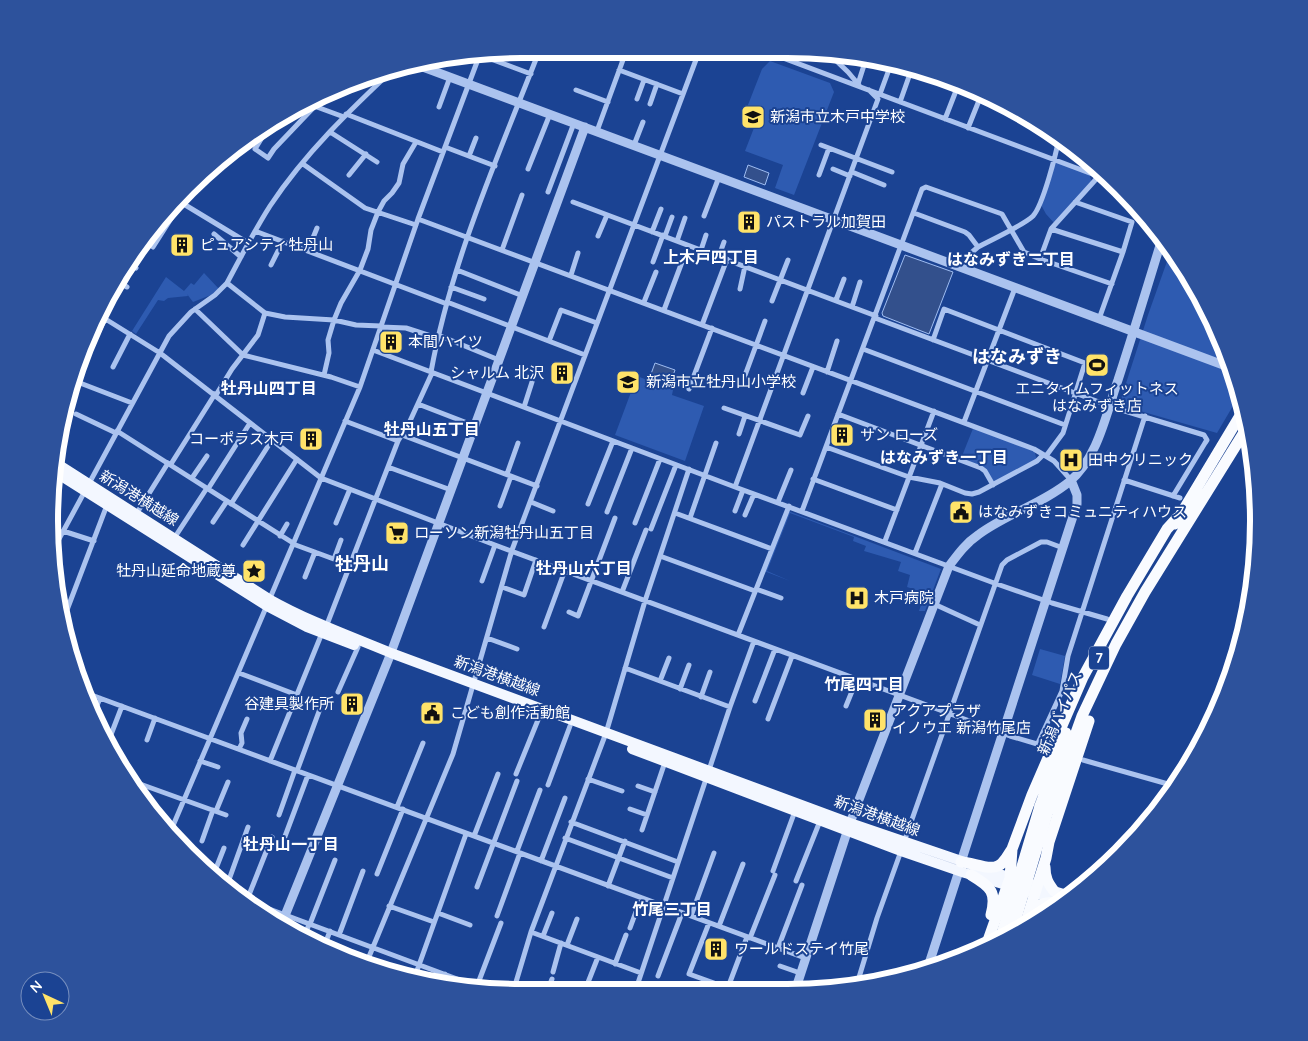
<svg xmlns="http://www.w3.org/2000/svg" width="1308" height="1041" font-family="Quicksand,'Noto Sans JP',sans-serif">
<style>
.green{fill:#2e5bb1}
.water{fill:#33508c;stroke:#9ebcf1}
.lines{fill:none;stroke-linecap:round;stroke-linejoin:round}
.minor{stroke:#abc3ef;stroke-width:5}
.tertiary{stroke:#abc3ef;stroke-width:9}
.primary{stroke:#f3f7ff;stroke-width:10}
.trunk{stroke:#f9fbff;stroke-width:11}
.trunk-bridge{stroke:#f9fbff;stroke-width:11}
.labels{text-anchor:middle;stroke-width:4;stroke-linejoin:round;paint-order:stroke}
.shield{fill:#1b4393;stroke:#bbc7df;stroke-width:1}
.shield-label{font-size:14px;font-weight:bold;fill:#fff}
.poi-label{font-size:15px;fill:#fff;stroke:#1b4393;text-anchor:start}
.street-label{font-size:15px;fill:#fff;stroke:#1b4393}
.neighbourhood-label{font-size:16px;font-weight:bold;fill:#fff;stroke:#1b4393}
.quarter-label{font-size:18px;font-weight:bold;fill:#fff;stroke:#1b4393}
.rim{fill:none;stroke:#fff;stroke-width:6}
</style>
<rect width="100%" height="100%" fill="#1b4393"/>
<path class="green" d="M770,61L830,83L834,92L794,195L775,188L783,165L745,151L759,115L746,110L762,69Z
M1055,160L1089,173L1092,183L1055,224L1046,214L1040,203Z
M1170,253L1196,285L1234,369L1240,394L1217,433L1119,405L1148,315Z
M204,273L219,289L211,295L193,302L187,294L188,296L168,298L164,301L158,300L136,334L132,331L166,277L184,291L191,283L194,285Z
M637,376L673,390L672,395L704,406L685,461L615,435Z
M974,426L1034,449L1037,461L993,485L985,471L960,461Z
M788,511L941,569L925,611H919L925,593L907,587L910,575L898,571L901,562L864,551L866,546L853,541L854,537L790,513L767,571L790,581L764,571Z
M1040,649L1065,656L1060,684L1032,675Z"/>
<path class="water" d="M748,165L769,173L765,185L744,177Z
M905,255L953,272L929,334L883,316L882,313Z
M655,363L675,370L671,381L651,374Z"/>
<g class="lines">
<path class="minor" d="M569,49L584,55
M762,50L1111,181
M601,51L623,60
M826,51L848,72L859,85
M480,55L531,74
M619,70L683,94
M858,84L866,59
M576,90L608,102
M880,94L891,64
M637,99L644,80
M900,102L912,68
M306,103L344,117
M650,104L657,84
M439,107L450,77
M346,114L443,152
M945,119L959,83
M271,123L255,149L268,158L274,149L315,106
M968,128L982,93
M597,131L627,49
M330,132L377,162
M634,145L643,122
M821,145L892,172
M445,147L495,166
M469,156L476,138
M303,164L365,208L416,225
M528,169L550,114
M833,169L850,176
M852,172L884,185
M349,175L366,154
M819,175L829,148
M548,192L574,123
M177,200L248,243
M573,202L876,316
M1075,202L1132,222L1123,252
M914,213L965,232L969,235L978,247
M704,216L719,177
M418,219L1034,449L1054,461L1071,480
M1051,229L1123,252L1099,319
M255,231L447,304
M652,232L661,209
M214,234L241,257
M598,236L607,215
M665,236L672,217
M677,241L685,218
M145,242L153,247L181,203
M308,250L317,228
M502,250L522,195
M701,250L706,235
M719,256L724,242
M1040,259L1112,284
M653,262L663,235
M128,263L136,268
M271,265L283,241
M965,268L971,253L978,247C991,240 1024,225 1033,216C1043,205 1056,154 1059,138
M457,270L523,296
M571,275L578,253
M115,280L127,287
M227,283L265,313L285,317L334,320L356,325L381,326
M451,287L484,299
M740,289L745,266
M836,300L844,279
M772,301L788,260
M447,302L585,355
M644,302L656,272
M852,307L860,282
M195,309L243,355L331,377L360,387
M664,310L682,262
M99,315L160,353L321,478L495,545L1010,736L1044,746
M875,318L1115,408L1204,435L1207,440L1205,443L1173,496
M702,325L727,259
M381,327L406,328L437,338
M438,335L499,360
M933,340L944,309L1085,363L1063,433L1046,456
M549,341L561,310L597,323
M863,349L1065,425
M373,350L735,487L994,583L1052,603L1107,619
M113,367L130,334
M431,372C451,261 499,154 540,49
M827,372L837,341
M324,375L329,353L328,340L334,320L341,303L360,270L368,249L371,230L378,212L384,201L392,193L399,183L403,164L416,142
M744,378L765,321
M80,383L132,403
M689,389L712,328
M803,393L813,367
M216,395L232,369L258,335L265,313
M65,399L105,319
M418,404L475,426
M524,407L532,382
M724,408L800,435L808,416
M76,414L116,433
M838,414L981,468L985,471L993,485
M345,421L398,441
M964,422L1015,288
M117,431L293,543
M739,434L745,416
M402,435L537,486
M826,447L909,477L940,483L965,493L972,494L979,492L1037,461L1043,455
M171,464L215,394
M388,467L451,490
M507,474L518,443
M192,478L207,456
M813,479L897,510
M1124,480L1180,498
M735,487L878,99L869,90
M208,489L250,423
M531,502L553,511
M778,502L791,470
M231,504L272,440
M588,504L613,441
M500,506L511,476
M735,511L743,490
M802,511L922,189L926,187L1002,214L1024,252L1040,259L1051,229L1098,177
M607,512L632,448
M675,513L772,549
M745,515L754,494
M135,516L168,463
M690,518L716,443
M213,522L227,501
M336,523L350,489
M635,523L660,459
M651,529L676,465
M63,531L94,541
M280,536L287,524
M173,540L207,488
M885,541L934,411
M293,544L350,565
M243,545L297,459
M53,550L169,336L191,312L215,295L227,283C241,257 254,231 270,206C305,153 352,108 398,65
M915,553L942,484
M660,556L755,591
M334,559L341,540
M305,577L315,552
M482,581L495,545
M502,587L524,595L536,560
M756,589L781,598
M622,592L646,530
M934,604L980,625
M569,612L578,616L615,518
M62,623L107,505
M326,627L398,441L410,421L432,373
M544,627L565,570
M738,635L789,506
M487,638L517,649
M625,668L730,707
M239,673L297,695
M660,681L669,658
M680,689L689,665
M338,692L358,647
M86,693L805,958
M701,697L710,672
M755,701L775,649
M846,706L857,679
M94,713L100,698
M768,719L792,656
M147,740L155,718
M1038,743L1062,691L1068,656L1145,416
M107,745L122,706
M239,749L242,743L241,733L247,719
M1083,760L1175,786
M200,761L218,767
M270,761L322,633
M297,771L321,706
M516,774L540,715
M588,779L622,791
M129,780L226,815
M548,785L570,726
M638,786L655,792
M397,807L423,743
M630,809L647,815
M216,811L228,782
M279,815L295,770
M571,822L678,862
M642,830L665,762
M169,835L360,387L418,219L480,54
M474,836L498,774
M565,838L673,878
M284,839L308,775
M202,841L213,810
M904,842L1002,565L1007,560L1041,542H1047L1063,548
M517,851L540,790
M541,861L565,798
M773,871L795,811
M377,874L403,809
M213,876L224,848
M796,881L820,821
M608,886L625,841
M477,887L517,781
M226,888L248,827
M237,897L484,989
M247,900L272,837
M389,906L434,922
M438,913L470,925
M497,916L520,853
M691,916L714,853
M709,923L689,974L714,983
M310,924L335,860
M719,926L743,864
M630,928L641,898
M531,932L641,973
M339,935L363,871
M305,936L309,924
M543,936L552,913
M750,938L775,875
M567,945L577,919
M324,947L330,931
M778,948L802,885
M366,964L453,754L512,550L700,49
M615,964L626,935
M780,966L800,973
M553,972L561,943
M658,976L682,913
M414,979L466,834
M441,984L445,974
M857,984L877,918L901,851
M587,985L598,957
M477,986L501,923
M770,989L776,991
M727,990L747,937
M513,992L531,932L606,733L645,601L689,469
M547,992L552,979
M635,992L730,707L754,641
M676,992V990"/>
<path class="tertiary" d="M412,63L1234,369
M961,862L1077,504V495L1071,480
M282,923L389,658L585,127
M927,970L959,871
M795,991L850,823L949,566C958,554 966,543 978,535C1006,514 1042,504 1069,482C1098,458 1106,414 1118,380C1133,334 1147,288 1161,242"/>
<path class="primary" d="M56,463L269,599C308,621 350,636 391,653L850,823L1017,880
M55,472L267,606L307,627L354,645
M632,749L901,851L965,873L1013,887
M1031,884L1070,896
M1027,891L1061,901"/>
<path class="trunk" d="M1175,524L1244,409
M1040,806L1066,733
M1048,811L1082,716L1116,644L1145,592L1248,426
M961,862C974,862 994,874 1003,862C1007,858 1009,853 1012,849
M1045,867C1045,878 1048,883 1054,891
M971,875C991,887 997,892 991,915
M1032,915C1040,901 1046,903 1062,902
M1024,928L1046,858L1049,842L1089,721
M986,946L1010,878L1012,849L1032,795L1083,677L1127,596L1167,529L1177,518"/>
<path class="trunk-bridge" d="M1011,935L1048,811
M1000,940L1040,806"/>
</g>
<defs>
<g id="school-square" transform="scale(1.25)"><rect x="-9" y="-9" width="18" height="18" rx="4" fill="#ffe369" stroke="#1b4393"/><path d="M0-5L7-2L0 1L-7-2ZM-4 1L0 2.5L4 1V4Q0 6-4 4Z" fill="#111"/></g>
<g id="building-square" transform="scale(1.25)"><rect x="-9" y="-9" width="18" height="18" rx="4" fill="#ffe369" stroke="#1b4393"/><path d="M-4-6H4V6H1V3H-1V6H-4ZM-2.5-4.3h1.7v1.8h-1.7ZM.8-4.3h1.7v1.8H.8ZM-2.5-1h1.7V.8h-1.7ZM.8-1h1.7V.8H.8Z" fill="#111"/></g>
<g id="stadium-square" transform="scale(1.25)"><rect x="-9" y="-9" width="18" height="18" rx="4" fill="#ffe369" stroke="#1b4393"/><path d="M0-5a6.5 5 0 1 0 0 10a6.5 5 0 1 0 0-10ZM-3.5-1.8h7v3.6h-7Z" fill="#111"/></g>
<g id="hospital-square" transform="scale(1.25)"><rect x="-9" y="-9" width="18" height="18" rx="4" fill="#ffe369" stroke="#1b4393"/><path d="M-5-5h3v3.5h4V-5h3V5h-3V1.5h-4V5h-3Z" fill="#111"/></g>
<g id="civic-square" transform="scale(1.25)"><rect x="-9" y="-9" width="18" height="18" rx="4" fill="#ffe369" stroke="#1b4393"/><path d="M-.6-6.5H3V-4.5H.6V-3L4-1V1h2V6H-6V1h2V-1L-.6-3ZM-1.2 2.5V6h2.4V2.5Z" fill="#111"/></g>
<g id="supermarket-square" transform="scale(1.25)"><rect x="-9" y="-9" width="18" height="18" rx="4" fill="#ffe369" stroke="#1b4393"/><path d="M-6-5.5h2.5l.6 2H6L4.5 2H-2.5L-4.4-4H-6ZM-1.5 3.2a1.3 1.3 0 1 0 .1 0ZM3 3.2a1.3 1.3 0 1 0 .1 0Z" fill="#111"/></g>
<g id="sight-square" transform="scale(1.25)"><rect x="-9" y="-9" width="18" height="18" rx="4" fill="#ffe369" stroke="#1b4393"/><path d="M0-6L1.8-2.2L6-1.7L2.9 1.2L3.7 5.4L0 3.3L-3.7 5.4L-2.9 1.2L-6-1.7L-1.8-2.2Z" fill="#111"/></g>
</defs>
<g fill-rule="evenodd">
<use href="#school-square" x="753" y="117"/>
<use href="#building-square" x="749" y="222"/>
<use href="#building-square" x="182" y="245"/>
<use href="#building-square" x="391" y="342"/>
<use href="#stadium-square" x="1097" y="365"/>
<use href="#building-square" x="562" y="373"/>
<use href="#school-square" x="628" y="382"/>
<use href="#building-square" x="842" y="435"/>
<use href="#building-square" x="311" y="439"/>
<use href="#hospital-square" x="1071" y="460"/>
<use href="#civic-square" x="961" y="512"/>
<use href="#supermarket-square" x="397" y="533"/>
<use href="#sight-square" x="254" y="571"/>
<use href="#hospital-square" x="857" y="598"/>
<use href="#building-square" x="352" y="704"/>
<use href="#civic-square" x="432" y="713"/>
<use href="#building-square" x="875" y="720"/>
<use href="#building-square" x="716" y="949"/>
</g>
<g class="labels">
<rect class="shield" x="1089" y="646.5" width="20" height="23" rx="4"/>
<g class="shield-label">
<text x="1099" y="663">7</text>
</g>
<g class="poi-label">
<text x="770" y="122">新潟市立木戸中学校</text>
<text x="766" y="227">パストラル加賀田</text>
<text x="200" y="250">ピュアシティ牡丹山</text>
<text x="408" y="347">本間ハイツ</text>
<text x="544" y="378" text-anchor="end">シャルム 北沢</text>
<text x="646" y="387">新潟市立牡丹山小学校</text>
<text x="1097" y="394" text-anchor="middle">エニタイムフィットネス<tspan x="1097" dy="17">はなみずき店</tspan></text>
<text x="860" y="440">サン ローズ</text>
<text x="294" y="444" text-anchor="end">コーポラス木戸</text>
<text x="1088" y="465">田中クリニック</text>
<text x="978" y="517">はなみずきコミュニティハウス</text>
<text x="414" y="538">ローソン新潟牡丹山五丁目</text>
<text x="236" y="576" text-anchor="end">牡丹山延命地蔵尊</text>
<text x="874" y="603">木戸病院</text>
<text x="334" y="709" text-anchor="end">谷建具製作所</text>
<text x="892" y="716">アクアプラザ<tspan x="892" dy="17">イノウエ 新潟竹尾店</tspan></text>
<text x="450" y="718">こども創作活動館</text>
<text x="734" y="954">ワールドステイ竹尾</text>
</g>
<g class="street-label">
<text transform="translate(139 498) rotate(32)" y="5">新潟港横越線</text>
<text transform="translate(497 676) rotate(20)" y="5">新潟港横越線</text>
<text transform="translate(1060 713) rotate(-67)" y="5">新潟バイパス</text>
<text transform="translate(877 816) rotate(20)" y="5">新潟港横越線</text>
</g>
<g class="neighbourhood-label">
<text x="711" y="263">上木戸四丁目</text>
<text x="1011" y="265">はなみずき二丁目</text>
<text x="269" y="394">牡丹山四丁目</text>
<text x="432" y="435">牡丹山五丁目</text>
<text x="944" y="463">はなみずき一丁目</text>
<text x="584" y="574">牡丹山六丁目</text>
<text x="864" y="690">竹尾四丁目</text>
<text x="291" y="850">牡丹山一丁目</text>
<text x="672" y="915">竹尾三丁目</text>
</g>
<g class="quarter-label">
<text x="1017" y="363">はなみずき</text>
<text x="362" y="570">牡丹山</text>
</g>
</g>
<path d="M0 0H1308V1041H0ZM521 58H787A463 463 0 0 1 1250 521V521A463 463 0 0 1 787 984H521A463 463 0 0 1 58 521V521A463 463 0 0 1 521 58Z" fill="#2d529c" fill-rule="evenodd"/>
<path class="rim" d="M521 58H787A463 463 0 0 1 1250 521V521A463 463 0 0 1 787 984H521A463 463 0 0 1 58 521V521A463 463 0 0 1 521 58Z"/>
<g transform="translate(45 996) rotate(316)"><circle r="24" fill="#1b4393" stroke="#768ebe"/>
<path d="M0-4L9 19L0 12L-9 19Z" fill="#ffe369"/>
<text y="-8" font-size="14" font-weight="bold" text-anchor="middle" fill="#ffffff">N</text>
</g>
</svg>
